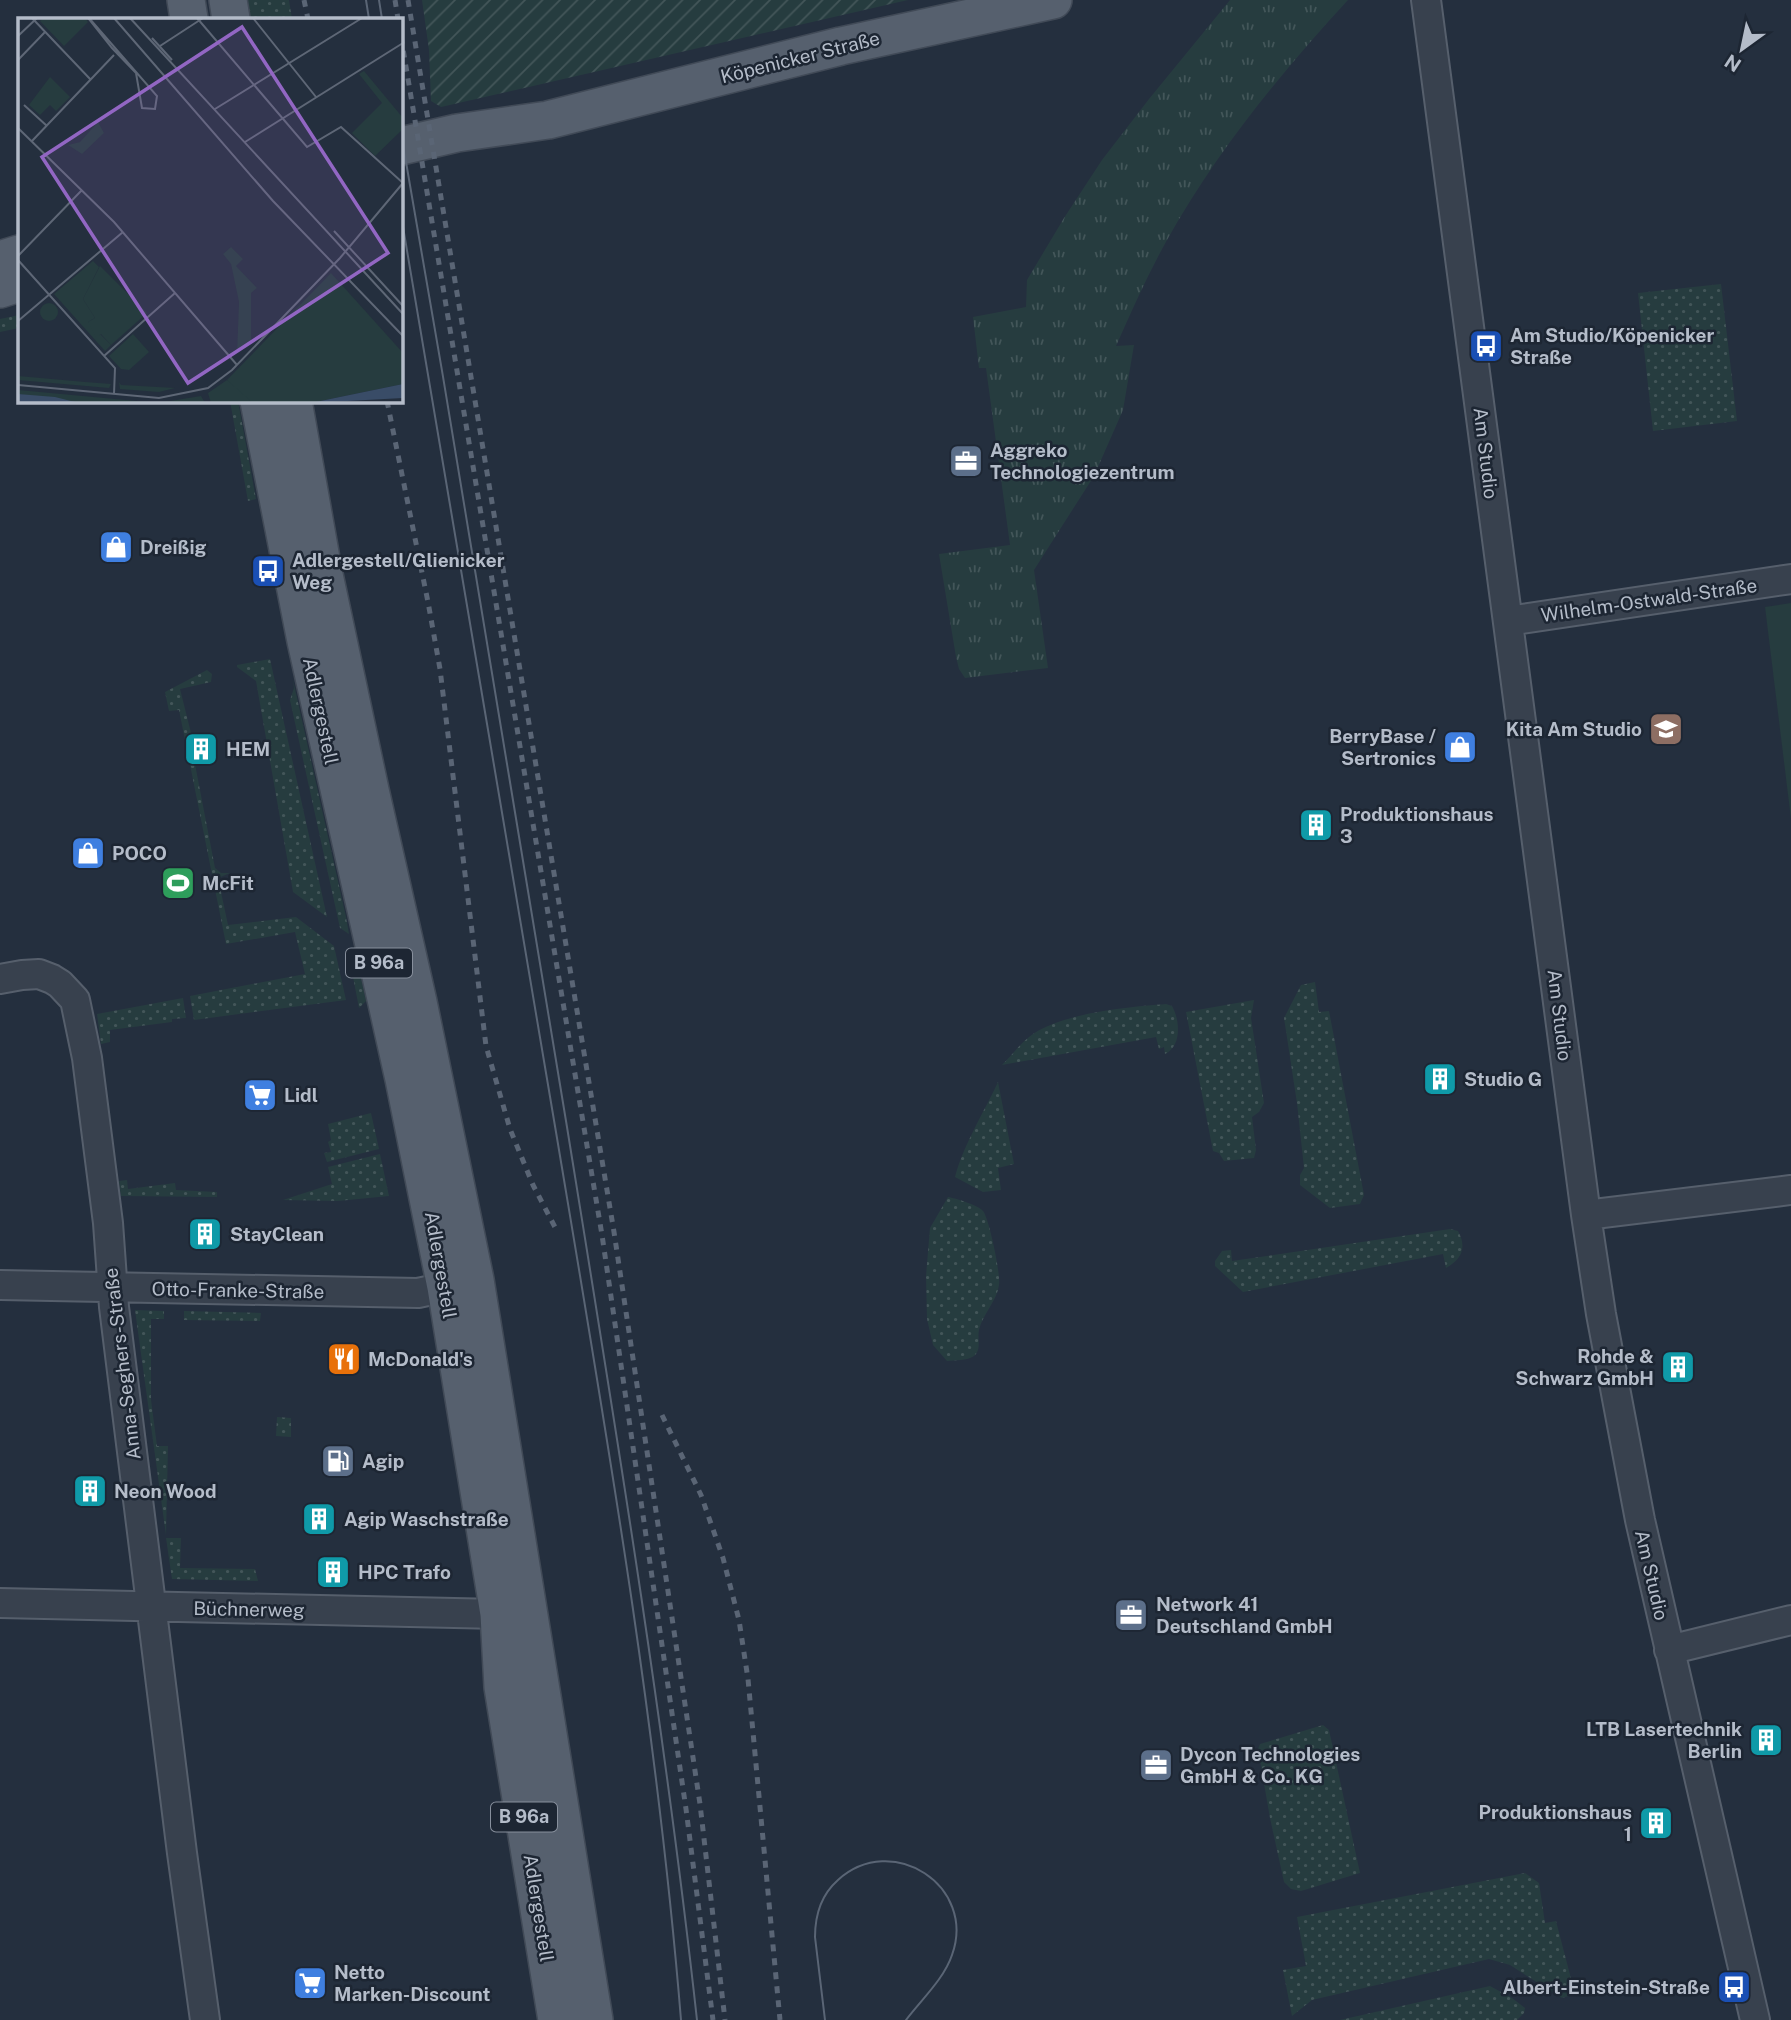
<svg xmlns="http://www.w3.org/2000/svg" width="1791" height="2020" font-family="'Public Sans',sans-serif">
<style>
.grass{fill:url(#grass-dots)}
.park{fill:url(#park-tufts)}
.garden{fill:url(#garden-furrows)}
.pitch{fill:#263c3f}
.lines{fill:none;stroke-linecap:round;stroke-linejoin:round}
.minor-casing{stroke:#565f6c;stroke-width:32}
.major-casing{stroke:#414a57;stroke-width:40}
.minor{stroke:#38414e;stroke-width:28}
.major{stroke:#56606e;stroke-width:37}
.tram{stroke:#5a6575;stroke-width:2}
.rail{stroke:#5a6575;stroke-width:5;stroke-dasharray:7 7;stroke-linecap:butt}
.labels{text-anchor:middle;stroke-width:5;stroke-linejoin:round;paint-order:stroke}
.shield{fill:#1d2633;stroke:#878f9c;stroke-width:2}
.shield-label{font-size:18px;font-weight:bold;fill:#b4bcc9}
.street-label{font-size:19px;fill:#b4bcc9;stroke:#1d2633}
.poi-label{font-size:19px;font-weight:bold;fill:#b4bcc9;stroke:#1d2633;text-anchor:start}
.inset-road{fill:none;stroke:#5e6776;stroke-width:2}
.view{fill:#9266c3;fill-opacity:0.15;stroke:#9266c3;stroke-width:3.5}
.inset-edge{fill:none;stroke:#b4bcc9;stroke-width:3.5}
</style>
<defs>
<pattern id="grass-dots" width="8" height="8" patternUnits="userSpaceOnUse" patternTransform="scale(1.75)"><rect width="8" height="8" fill="#263c3f"/><path d="M2 2h.1M6 6h.1" fill="none" stroke="#435659" stroke-width="1.8" stroke-linecap="round"/></pattern>
<pattern id="park-tufts" width="24" height="20" patternUnits="userSpaceOnUse" patternTransform="scale(1.75)"><rect width="24" height="20" fill="#263c3f"/><path d="M3 7l-1-3M5 7V3M7 7l1-3M15 17l-1-3M17 17v-4M19 17l1-3" fill="none" stroke="#435659"/></pattern>
<pattern id="garden-furrows" width="10" height="10" patternUnits="userSpaceOnUse" patternTransform="scale(1.75)"><rect width="10" height="10" fill="#263c3f"/><path d="M-1 1l2-2M0 10L10 0M9 11l2-2" fill="none" stroke="#435659"/></pattern>
</defs>
<rect width="100%" height="100%" fill="#242f3e"/>
<path class="grass" d="M244,0H289L292,19H248Z
M1721,284L1737,421L1653,431L1638,293Z
M19,315V328L0,332V319Z
M230,401H238L256,499L248,501Z
M270,659L277,691L327,917L293,892L256,681L237,667V665Z
M207,670L212,674L211,682L180,689L191,733H189L215,868L221,873H230L218,878L228,925L296,917L334,946L346,1000L194,1020L190,996L305,974L295,932L226,944L179,710L169,711L165,692Z
M293,680L346,917L349,934L340,928L290,700L294,688Z
M349,956L358,965L366,1001L359,1008Z
M1315,982L1319,1012L1329,1011L1364,1195L1360,1204L1330,1208L1300,1185V1175L1304,1168L1297,1103L1284,1018L1301,985Z
M183,998L186,1018L172,1019V1022L110,1030V1042L101,1044L97,1014Z
M1254,1000L1251,1018L1264,1103L1259,1112L1252,1117L1256,1150L1254,1158L1224,1161L1219,1153L1213,1151L1186,1012Z
M1166,1004L1172,1006C1180,1020 1182,1046 1165,1054L1164,1047L1159,1049L1156,1037L1002,1065C1011,1056 1019,1045 1029,1037C1059,1013 1128,1007 1166,1004Z
M998,1082L1014,1164L998,1168L1001,1190L983,1192L955,1177C963,1146 984,1112 998,1082Z
M371,1113L379,1149L327,1162L324,1153L331,1152L328,1142L331,1140L328,1124Z
M380,1154L389,1196L338,1201L283,1200L332,1184L328,1167Z
M127,1180L128,1189L175,1183L176,1190L217,1192V1197L121,1196L119,1181Z
M948,1197C955,1198 978,1205 983,1211C989,1218 1001,1275 999,1285C997,1301 982,1315 979,1330C977,1339 982,1349 974,1356C967,1361 955,1360 947,1361L933,1345L927,1319L926,1276L930,1228Z
M1450,1229L1458,1231C1467,1247 1462,1259 1446,1268L1443,1254L1243,1292L1215,1266V1261L1222,1251L1231,1250L1232,1261Z
M135,1310L164,1311V1319H151V1400L157,1446H168L166,1535Z
M184,1311L261,1313L260,1321L184,1320Z
M277,1417L291,1418V1437L276,1436Z
M166,1538H181L180,1568L255,1569L258,1581L172,1579Z
M1323,1725L1329,1730L1360,1873L1301,1891L1291,1889L1284,1882L1270,1818L1258,1749L1260,1744Z
M1525,1873L1539,1883L1545,1923L1556,1921L1575,1994L1562,1998L1510,1965L1489,1959L1312,2000L1292,2016L1283,1970L1306,1966L1297,1917Z
M1490,1986L1512,1998L1525,2008L1524,2013L1517,2020H1340Z"/>
<path class="park" d="M1230,0H1348C1280,74 1216,152 1167,240C1148,274 1132,310 1116,346L1134,345L1123,410L1094,476L1034,570L1048,668L965,678L959,669L956,657L939,554L1010,545L986,368H979L973,317L1026,307L1027,280L1064,218L1102,160L1149,99Z"/>
<path class="garden" d="M422,0H908L441,107L431,101L429,50Z"/>
<path class="pitch" d="M1791,603V819L1765,607Z"/>
<g class="lines">
<g class="minor-casing">
<path id="minor" d="M1426,0L1586,1215L1601,1314L1640,1520L1755,2020
M1508,621L1791,579
M0,979L22,975L39,974L52,979L60,984L75,1000L87,1058L108,1223L114,1307L182,1853L205,2020
M1586,1215L1791,1190
M0,1285L418,1293L446,1287
M0,1603L499,1614
M1669,1650L1791,1620"/>
</g>
<g class="major-casing">
<path id="major" d="M186,0L189,19
M228,0L231,19
M401,146L457,133L548,120L841,46L1053,0
M0,260L19,254
M0,289L19,283
M259,401L306,641L404,1079L446,1287L499,1614L503,1687L557,2020
M293,401L323,570L370,790L418,1002L475,1280L594,2020"/>
</g>
<use href="#minor" class="minor"/>
<use href="#major" class="major"/>
<path class="tram" d="M366,0L369,19
M379,0L382,19
M401,133C459,464 513,796 567,1127C615,1424 664,1721 697,2020
M401,215C453,523 505,830 557,1138C606,1431 657,1724 681,2020
M825,2020L815,1937C815,1915 821,1895 838,1880C892,1831 977,1886 952,1955C944,1979 921,2000 906,2020"/>
<path class="rail" d="M304,0L308,19
M395,0L398,19
M408,0L614,1232L700,1804L725,2020
M401,37L602,1235L686,1809L713,2020
M387,401L428,602L440,669L486,1046L510,1129L533,1185L557,1231
M662,1415L701,1495L723,1558L739,1620L748,1679L780,2020"/>
</g>
<defs>
<g id="bus-square" transform="scale(1.75)"><rect x="-9" y="-9" width="18" height="18" rx="4" fill="#1a4fb4" stroke="#1d2633"/><path d="M-5-6H5V4H4V6H2V4H-2V6H-4V4H-5ZM-3.5-4V0h7V-4ZM-3.5 1.2v1.5H-2V1.2ZM2 1.2v1.5H3.5V1.2Z" fill="#fff"/></g>
<g id="office-square" transform="scale(1.75)"><rect x="-9" y="-9" width="18" height="18" rx="4" fill="#5c6f8a" stroke="#1d2633"/><path d="M-6-3h4V-5.5h4V-3h4V5H-6ZM-1-4.5V-3h2v-1.5ZM-6 0V1H6V0Z" fill="#fff"/></g>
<g id="shop-square" transform="scale(1.75)"><rect x="-9" y="-9" width="18" height="18" rx="4" fill="#3f7fe0" stroke="#1d2633"/><path d="M-5-2.5h2.3a2.7 3.5 0 0 1 5.4 0H5L5.5 6h-11ZM-1.5-2.5h3a1.5 2.3 0 0 0-3 0Z" fill="#fff"/></g>
<g id="school-square" transform="scale(1.75)"><rect x="-9" y="-9" width="18" height="18" rx="4" fill="#8d6e63" stroke="#1d2633"/><path d="M0-5L7-2L0 1L-7-2ZM-4 1L0 2.5L4 1V4Q0 6-4 4Z" fill="#fff"/></g>
<g id="building-square" transform="scale(1.75)"><rect x="-9" y="-9" width="18" height="18" rx="4" fill="#0f9aa8" stroke="#1d2633"/><path d="M-4-6H4V6H1V3H-1V6H-4ZM-2.5-4.3h1.7v1.8h-1.7ZM.8-4.3h1.7v1.8H.8ZM-2.5-1h1.7V.8h-1.7ZM.8-1h1.7V.8H.8Z" fill="#fff"/></g>
<g id="stadium-square" transform="scale(1.75)"><rect x="-9" y="-9" width="18" height="18" rx="4" fill="#2e9e5b" stroke="#1d2633"/><path d="M0-5a6.5 5 0 1 0 0 10a6.5 5 0 1 0 0-10ZM-3.5-1.8h7v3.6h-7Z" fill="#fff"/></g>
<g id="supermarket-square" transform="scale(1.75)"><rect x="-9" y="-9" width="18" height="18" rx="4" fill="#3f7fe0" stroke="#1d2633"/><path d="M-6-5.5h2.5l.6 2H6L4.5 2H-2.5L-4.4-4H-6ZM-1.5 3.2a1.3 1.3 0 1 0 .1 0ZM3 3.2a1.3 1.3 0 1 0 .1 0Z" fill="#fff"/></g>
<g id="restaurant-square" transform="scale(1.75)"><rect x="-9" y="-9" width="18" height="18" rx="4" fill="#e8710a" stroke="#1d2633"/><path d="M-5-6h1v4h1v-4h1v4h1v-4h1v5L-1.5 .5V6h-2V.5L-5-1ZM5-6V6H3V1.5H1.5Q1.5-4 5-6Z" fill="#fff"/></g>
<g id="fuel-square" transform="scale(1.75)"><rect x="-9" y="-9" width="18" height="18" rx="4" fill="#5c6f8a" stroke="#1d2633"/><path d="M-5.5-6h7V0h2V4h1.3V-2.5L3-4.5l.8-.8L6-3V5H2.5V1h-1V6h-7ZM-4.2-4.7v3.2H.2V-4.7Z" fill="#fff"/></g>
</defs>
<g fill-rule="evenodd">
<use href="#bus-square" x="1486" y="346"/>
<use href="#office-square" x="966" y="461"/>
<use href="#shop-square" x="116" y="547"/>
<use href="#bus-square" x="268" y="571"/>
<use href="#school-square" x="1666" y="729"/>
<use href="#shop-square" x="1460" y="747"/>
<use href="#building-square" x="201" y="749"/>
<use href="#building-square" x="1316" y="825"/>
<use href="#shop-square" x="88" y="853"/>
<use href="#stadium-square" x="178" y="883"/>
<use href="#building-square" x="1440" y="1079"/>
<use href="#supermarket-square" x="260" y="1095"/>
<use href="#building-square" x="205" y="1234"/>
<use href="#restaurant-square" x="344" y="1359"/>
<use href="#building-square" x="1678" y="1367"/>
<use href="#fuel-square" x="338" y="1461"/>
<use href="#building-square" x="90" y="1491"/>
<use href="#building-square" x="319" y="1519"/>
<use href="#building-square" x="333" y="1572"/>
<use href="#office-square" x="1131" y="1615"/>
<use href="#building-square" x="1766" y="1740"/>
<use href="#office-square" x="1156" y="1765"/>
<use href="#building-square" x="1656" y="1823"/>
<use href="#supermarket-square" x="310" y="1983"/>
<use href="#bus-square" x="1734" y="1987"/>
</g>
<g class="labels">
<g class="shield">
<rect x="346" y="948.5" width="66" height="29" rx="5"/>
<rect x="491" y="1802.5" width="66" height="29" rx="5"/>
</g>
<g class="shield-label">
<text x="379" y="969">B 96a</text>
<text x="524" y="1823">B 96a</text>
</g>
<g class="street-label">
<text transform="translate(800 57) rotate(-14)" y="7">Köpenicker Straße</text>
<text transform="translate(1486 453) rotate(83)" y="7">Am Studio</text>
<text transform="translate(1649 600) rotate(-8)" y="7">Wilhelm-Ostwald-Straße</text>
<text transform="translate(321 711) rotate(78)" y="7">Adlergestell</text>
<text transform="translate(1560 1015) rotate(83)" y="7">Am Studio</text>
<text transform="translate(441 1265) rotate(80)" y="7">Adlergestell</text>
<text transform="translate(238 1290) rotate(1)" y="7">Otto-Franke-Straße</text>
<text transform="translate(122 1364) rotate(-97)" y="7">Anna-Seghers-Straße</text>
<text transform="translate(1652 1575) rotate(77)" y="7">Am Studio</text>
<text transform="translate(249 1609) rotate(1)" y="7">Büchnerweg</text>
<text transform="translate(539 1908) rotate(81)" y="7">Adlergestell</text>
</g>
<g class="poi-label">
<text x="1510" y="342">Am Studio/Köpenicker<tspan x="1510" dy="22">Straße</tspan></text>
<text x="990" y="457">Aggreko<tspan x="990" dy="22">Technologiezentrum</tspan></text>
<text x="140" y="554">Dreißig</text>
<text x="292" y="567">Adlergestell/Glienicker<tspan x="292" dy="22">Weg</tspan></text>
<text x="1642" y="736" text-anchor="end">Kita Am Studio</text>
<text x="1436" y="743" text-anchor="end">BerryBase /<tspan x="1436" dy="22">Sertronics</tspan></text>
<text x="226" y="756">HEM</text>
<text x="1340" y="821">Produktionshaus<tspan x="1340" dy="22">3</tspan></text>
<text x="112" y="860">POCO</text>
<text x="202" y="890">McFit</text>
<text x="1464" y="1086">Studio G</text>
<text x="284" y="1102">Lidl</text>
<text x="230" y="1241">StayClean</text>
<text x="1654" y="1363" text-anchor="end">Rohde &amp;<tspan x="1654" dy="22">Schwarz GmbH</tspan></text>
<text x="368" y="1366">McDonald's</text>
<text x="362" y="1468">Agip</text>
<text x="114" y="1498">Neon Wood</text>
<text x="344" y="1526">Agip Waschstraße</text>
<text x="358" y="1579">HPC Trafo</text>
<text x="1156" y="1611">Network 41<tspan x="1156" dy="22">Deutschland GmbH</tspan></text>
<text x="1742" y="1736" text-anchor="end">LTB Lasertechnik<tspan x="1742" dy="22">Berlin</tspan></text>
<text x="1180" y="1761">Dycon Technologies<tspan x="1180" dy="22">GmbH &amp; Co. KG</tspan></text>
<text x="1632" y="1819" text-anchor="end">Produktionshaus<tspan x="1632" dy="22">1</tspan></text>
<text x="334" y="1979">Netto<tspan x="334" dy="22">Marken-Discount</tspan></text>
<text x="1710" y="1994" text-anchor="end">Albert-Einstein-Straße</text>
</g>
</g>
<g transform="translate(18 18)">
<rect width="385" height="385" fill="#242f3e"/>
<path d="M346,53L385,100V111L357,138L334,115L364,85L341,56ZM32,59L52,79L38,93L32,87L22,97L11,87ZM80,104L86,115L64,136L50,127L62,124ZM0,358L67,364L93,366L91,370L0,362ZM209,362L237,382L235,385H193L190,375ZM101,364L103,367L157,370L141,374L102,371ZM0,372L140,385L183,378L187,385H61L0,376Z" fill="#263c3f"/>
<path d="M22 294a9 9 0 1 1 18 0a9 9 0 1 1-18 0Z" fill="#263c3f"/>
<path d="M26,0H67L70,4L46,28L22,3ZM213,229L225,241L218,248L239,270L233,275V325L219,335L221,284L213,246L205,236ZM75,243L81,249L65,281L77,300L70,304L93,327L87,333L36,276ZM115,316L131,334L111,352L103,351L91,338Z" fill="#263c3f"/>
<path d="M313,255L385,335V366L293,385H235L209,362Z" fill="#263c3f"/>
<path d="M82,248L129,295L93,327L83,316L78,319L70,304L77,300L65,281Z" fill="#263c3f"/>
<path d="M385,366V380L293,385L317,380ZM0,376L37,379L61,385H0Z" fill="#394c67"/>
<path class="inset-road" d="M14,0L73,62M70,0L94,30L118,55L124,90L137,91L139,78L71,0M96,0L255,183L385,318M112,0L385,296M179,0L289,129L323,109L385,165M235,0L298,79M0,18L19,0M134,20L154,42M142,28L185,0M0,42L27,14M6,87L29,108M197,91L344,0M0,110L96,204L219,347M14,123L96,37M227,124L385,25M316,213L385,288M0,238L64,172M0,242L97,350L96,376M0,303L105,214M86,338L157,275M0,367L141,380L190,370L214,352L322,240L385,165"/>
<path class="view" d="M224,9L370,235L170,365L24,139Z"/>
<rect width="385" height="385" class="inset-edge"/>
</g>
<g transform="translate(1742 49) rotate(213)" stroke="#1d2633" stroke-width="5" paint-order="stroke">
<path d="M0-5L12 26L0 18L-12 26Z" fill="#b4bcc9"/>
<text y="-10" font-size="19" font-weight="bold" text-anchor="middle" fill="#b4bcc9">N</text>
</g>
</svg>
